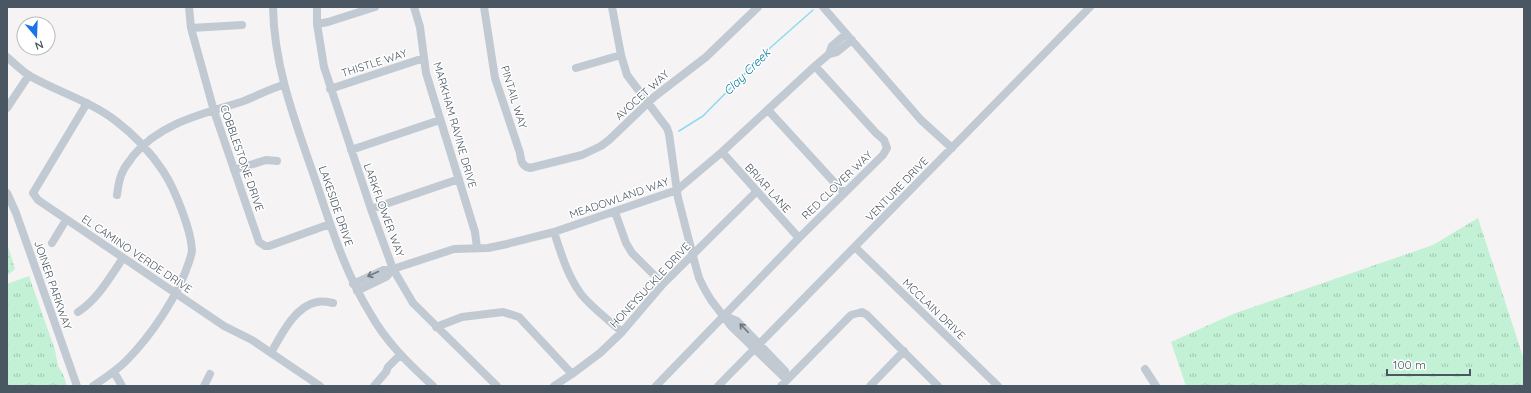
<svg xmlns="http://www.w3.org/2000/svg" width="1531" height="393" font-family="Quicksand,sans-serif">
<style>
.grass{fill:url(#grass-tufts)}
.wetland{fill:url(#wetland-marsh)}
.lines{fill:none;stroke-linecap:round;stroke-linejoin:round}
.stream{stroke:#90daee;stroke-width:1.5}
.minor{stroke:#c1cad2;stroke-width:8}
.oneway{stroke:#6e7983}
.labels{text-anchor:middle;stroke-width:3;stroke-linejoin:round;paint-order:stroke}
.street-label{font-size:11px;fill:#4a5661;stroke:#fff}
.water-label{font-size:12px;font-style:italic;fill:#0c7c9b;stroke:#fff}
</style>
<defs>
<pattern id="grass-tufts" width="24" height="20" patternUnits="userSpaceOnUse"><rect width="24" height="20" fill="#c3f1d5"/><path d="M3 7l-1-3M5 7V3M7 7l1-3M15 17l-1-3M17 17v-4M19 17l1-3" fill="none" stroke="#a0c6b0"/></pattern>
<pattern id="wetland-marsh" width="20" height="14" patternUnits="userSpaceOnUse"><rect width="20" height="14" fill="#c3f1d5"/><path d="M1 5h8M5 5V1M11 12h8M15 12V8" fill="none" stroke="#a0c6b0"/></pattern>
</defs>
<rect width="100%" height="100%" fill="#f5f3f3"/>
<path class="grass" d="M1478,218L1524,360V386H1186L1171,342L1233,314L1433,245Z
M29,276L55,350L58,366L63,374L67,386H7V284Z"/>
<path class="wetland" d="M7,243L15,269L7,276Z"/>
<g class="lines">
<path class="stream" d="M679,131L703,116L770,48L813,10"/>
<path class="minor" d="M189,7L191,28L214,111L259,242L265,246H269L330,224
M273,7C274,67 295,121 314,176C330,223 344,271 370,313C386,342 409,364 433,386
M317,7V24L324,67L371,209L393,269L413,303L497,386
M414,7L420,27L426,73L475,232L477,248
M484,7L495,78L520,153C521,160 521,166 530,168L582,155L601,146L609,140L654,97L706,57L758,7
M612,7L621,55L627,75L667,128L669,134L678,198L693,256L699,278L705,290L711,300L731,326L787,380
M823,7L921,120L952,148
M317,24L328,22L375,7
M191,28L242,25
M829,54L832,46L846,34
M7,57C14,63 22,71 30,76C58,92 90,101 116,121C133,134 151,153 163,171C175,189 191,230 192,250C192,254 190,258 189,262C178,296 151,336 126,361C116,371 105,378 93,386
M576,68L621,55
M330,89L424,58
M87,103L33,193L38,200L224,326L252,340L320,386
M7,108L29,75
M768,110L844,193
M351,150L440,120
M722,152L799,238
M234,170L266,160L277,161
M7,193L16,213L77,386
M117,195C118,187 119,178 123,171C125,166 130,161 133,156C160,123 202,114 241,102C255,97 269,89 283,85
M371,209L459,179
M615,212L626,243L632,253L663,284
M554,232C561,253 567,275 581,294C591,307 610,321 622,332
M52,243L66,220
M855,247L998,386
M353,284L383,270L393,269L454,249L488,248L507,244L554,232L677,190L722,152L815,66L829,54L837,52L852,40
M357,291L386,277L393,269
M78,312C98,299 110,277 123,258
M725,316L737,321L785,371
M436,327L462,317L503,312L519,317L572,374
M271,353C281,335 295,306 317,302C322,301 328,302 333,303
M1145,369L1156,386
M114,372L122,386
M204,386L210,374
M374,386L386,372L388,367L400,355
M554,386L572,374L600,353L622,332L663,284L756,192
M656,386L799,238L883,155L887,148L884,140L876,133L815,66
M718,386L1090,7
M781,386L851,315L862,312L867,315L938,386
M870,386L904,351"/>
</g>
<defs><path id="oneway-shaft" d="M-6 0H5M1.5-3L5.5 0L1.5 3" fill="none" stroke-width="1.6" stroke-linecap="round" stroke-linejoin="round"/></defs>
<g class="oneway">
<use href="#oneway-shaft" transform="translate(373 274) rotate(156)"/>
<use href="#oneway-shaft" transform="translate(744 328) rotate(-134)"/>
</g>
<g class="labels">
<g class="street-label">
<text transform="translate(374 63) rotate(-18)" y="4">THISTLE WAY</text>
<text transform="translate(642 95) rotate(-42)" y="4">AVOCET WAY</text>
<text transform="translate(514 97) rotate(73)" y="4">PINTAIL WAY</text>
<text transform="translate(455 125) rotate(74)" y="4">MARKHAM RAVINE DRIVE</text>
<text transform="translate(242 158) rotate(71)" y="4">COBBLESTONE DRIVE</text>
<text transform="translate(837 185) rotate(-44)" y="4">RED CLOVER WAY</text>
<text transform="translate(768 188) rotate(48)" y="4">BRIAR LANE</text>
<text transform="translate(897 189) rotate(-46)" y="4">VENTURE DRIVE</text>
<text transform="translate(619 198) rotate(-19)" y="4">MEADOWLAND WAY</text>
<text transform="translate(336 206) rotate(71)" y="4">LAKESIDE DRIVE</text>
<text transform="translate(384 210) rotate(70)" y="4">LARKFLOWER WAY</text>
<text transform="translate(137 254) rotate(34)" y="4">EL CAMINO VERDE DRIVE</text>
<text transform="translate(53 285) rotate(71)" y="4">JOINER PARKWAY</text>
<text transform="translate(650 285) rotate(-47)" y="4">HONEYSUCKLE DRIVE</text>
<text transform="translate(934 309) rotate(44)" y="4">MCCLAIN DRIVE</text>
</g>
<g class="water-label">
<text transform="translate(747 72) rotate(-45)" y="4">Clay Creek</text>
</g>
</g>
<rect width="1531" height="393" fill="none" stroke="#4a5661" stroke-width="16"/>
<g transform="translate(36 36) rotate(161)"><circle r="19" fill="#ffffff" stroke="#b7bbc0"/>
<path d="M0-3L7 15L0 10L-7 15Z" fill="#1a73e8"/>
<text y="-6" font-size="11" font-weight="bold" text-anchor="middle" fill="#4a5661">N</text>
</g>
<path d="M1387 369v6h83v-6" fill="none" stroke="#4a5661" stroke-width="2"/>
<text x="1393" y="369" font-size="12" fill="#4a5661" stroke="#ffffff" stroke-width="3" paint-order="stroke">100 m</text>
</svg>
